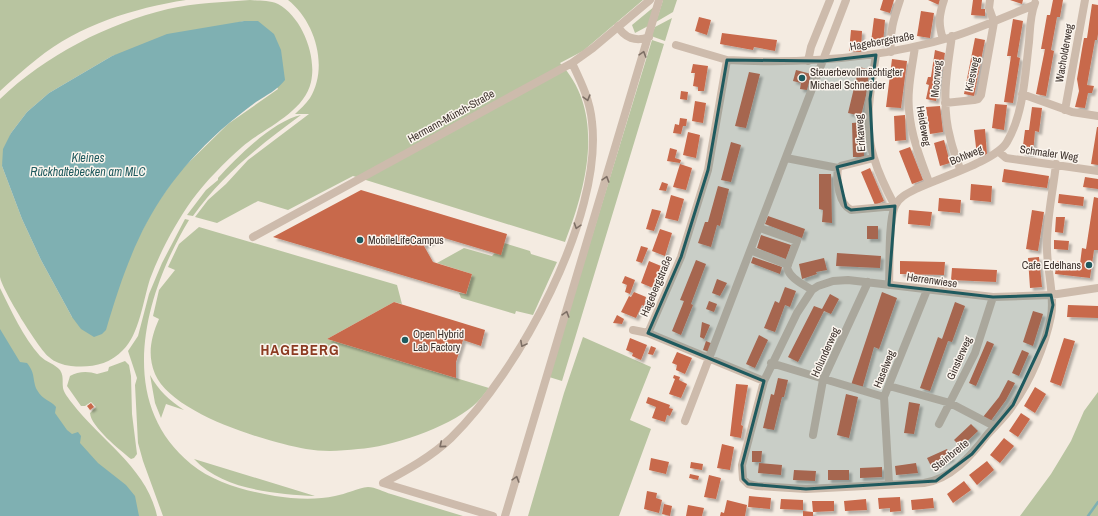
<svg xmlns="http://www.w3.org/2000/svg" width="1098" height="516" font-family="'Archivo Narrow',sans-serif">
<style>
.green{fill:#b8c4a0;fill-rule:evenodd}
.water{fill:#7fb0b2}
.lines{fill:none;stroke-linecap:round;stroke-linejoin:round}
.stream{stroke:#7fb0b2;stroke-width:2.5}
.building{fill:#c8694b;filter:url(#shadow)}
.minor{stroke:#cdbbac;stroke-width:8}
.oneway{stroke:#7d6f65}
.marked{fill:#1f5a5e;fill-opacity:0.2;stroke:#1f5a5e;stroke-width:3;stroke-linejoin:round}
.poi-dot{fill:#1f5a5e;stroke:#fbf5ee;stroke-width:1.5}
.labels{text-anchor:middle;stroke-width:3;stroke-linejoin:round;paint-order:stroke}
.street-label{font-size:11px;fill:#3b302b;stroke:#fbf5ee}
.poi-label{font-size:11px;fill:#3b302b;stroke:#fbf5ee;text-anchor:start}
.water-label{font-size:12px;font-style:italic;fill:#1f5a5e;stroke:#fbf5ee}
.district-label{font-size:15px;font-weight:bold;letter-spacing:1px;fill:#8c3b22;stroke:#fbf5ee}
</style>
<defs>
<filter id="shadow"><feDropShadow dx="3" dy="3" stdDeviation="1" flood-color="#0004"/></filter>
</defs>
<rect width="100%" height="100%" fill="#f4ebe1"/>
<path class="green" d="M0,0H186C134,8 79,25 37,59C24,69 12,80 0,91Z
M250,0C260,1 269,0 278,4C302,17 317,56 311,82C304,113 264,128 242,147C224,163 206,181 192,200C175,224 160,252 150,279C143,301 139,335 123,350C109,365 90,368 71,366C63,365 54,362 49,357C39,349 2,290 0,277C0,263 0,240 0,225C0,183 0,141 0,99C46,55 107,24 168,9C195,3 223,2 250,0ZM244,21L278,89L228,124L179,172L154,208L135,244L120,282L72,317L41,260L22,219L2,166L11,133L27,112L49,93L112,56Z
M288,0H643L583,51L560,63C606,112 587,185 565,242L353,176L288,210L258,201L217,223L195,217L208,200L226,184L248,160L309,114H295C300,109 306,104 310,98C329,67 315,21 288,0Z
M663,0H677L673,12L656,22Z
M655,6L650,25L635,33L632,25Z
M672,18L665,41L651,36L655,27Z
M652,40L664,44L562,381L549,377Z
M301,115C260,145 222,175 193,216L187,215L206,190L218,180V178C237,157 273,121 301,115Z
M185,219L189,220C145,293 114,401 191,464C214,483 246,491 275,496C294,499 317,500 335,496C346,494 358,488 368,487C375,487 384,492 391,494C415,501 439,509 463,516H163L143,461L138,443L135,385L137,378L128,351L138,336L149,294L162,263Z
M199,227L397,285L402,304L394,302L327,339L489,388C484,394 479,401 473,406C447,428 391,447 358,449C341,451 323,452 306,449C267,442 172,414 155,374C147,355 151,337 159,319L153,316L159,290L175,270L168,267L179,244Z
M504,243L530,251L531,254L557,262L533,315L516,311L515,314L461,298L459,293L466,294L472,274L437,263L464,248L492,256Z
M0,288C11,310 23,337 40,356C46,362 55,364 60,370C64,376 62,381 63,388C64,393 69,399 72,403C101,441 147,468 157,516H0Z
M583,337L651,367L630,420L651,429L619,516H528L564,393Z
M125,361L129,365L131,376L132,414L137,454L134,458L131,459C120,450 91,427 90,413L96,407L91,402L85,406H81L67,386L70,376C78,371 89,371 97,374L108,371L109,367Z
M150,375C159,391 169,400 184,410L166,404L161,418L155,403Z
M1098,392V516H1020L1051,474L1071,441L1084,411Z
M194,459L315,496C275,494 223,490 194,459Z"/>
<path class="water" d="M244,21H258L274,34L281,50L285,80C277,90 267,95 256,102C244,111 232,120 221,130C154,191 131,245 106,330L102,334L94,337L81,329L72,317L41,260L22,219L2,166L3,149L11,133L27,112L49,93L112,56L167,34Z
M0,329L20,362L27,363C36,374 32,380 37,390C43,401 51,400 56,407L55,413L67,430L72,434L78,432L81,436L80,443L98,463L126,485L135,496L139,516H0Z"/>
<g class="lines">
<path class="stream" d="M1088,516L1098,502"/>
</g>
<path class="building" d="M883,0H894L890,13L880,10Z
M928,0H940L939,5Z
M973,0H982L981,9H985V16L971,15Z
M1010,0H1023L1022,4Z
M1053,0H1063L1060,17H1057L1051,50L1054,51L1046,96L1036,94L1045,49H1041L1047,15H1050Z
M1092,4L1098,5V34L1097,40H1095L1087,85L1094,86L1092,93H1088L1085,108L1075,107L1079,91L1077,79L1082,49L1084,38H1087Z
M921,11L934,13L930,38L917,36Z
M699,17L711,20L707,35L695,31Z
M874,18L885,20L883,44L871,42Z
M1013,19L1023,21L1017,57L1020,58L1013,103L1004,102L1011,56H1007Z
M851,30L862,31L861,52L849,51Z
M722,33L777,40L775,51L754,47L753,50L720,44Z
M975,38L985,40L974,96L964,94Z
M935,50L945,53L936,101L926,99L929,85L926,84L928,77H931Z
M892,59L907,61L901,108L886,107Z
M693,64L708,66L704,91H698V87L693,86L695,73H691Z
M859,67L872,70L861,116L848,113Z
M796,70L811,74L807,90L800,89L801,83L793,81Z
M749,72L760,74L746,128L735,126Z
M681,91L688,92L687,100L680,99Z
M695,101L706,103L703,123L692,121Z
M995,104L1007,105L1004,130L992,128Z
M940,106L943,132L930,134L926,107Z
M1032,107L1042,108L1039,132L1035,131L1033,154L1022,153L1025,130H1029Z
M905,115L906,140L895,141L894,116Z
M680,118L687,119L686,126H683L681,134L673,133L675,124L679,125Z
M863,122L864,157H853L852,123Z
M1097,127H1098V165L1091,164Z
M985,129L987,155L977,156L974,130Z
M688,132L700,135L696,158L683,155Z
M944,140L950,163L940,166L934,143Z
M731,142L741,145L731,182L721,180Z
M910,147L923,180L912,184L899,151Z
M670,148L677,150L675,158L681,160L680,163L667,161Z
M680,164L692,168L686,190L673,187Z
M870,168L884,201L875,205L861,172Z
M1004,169L1049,176L1047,188L1002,182Z
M819,174H831L832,223L822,222L823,210L819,209Z
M1085,177L1098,179V189L1083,187Z
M662,182L668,184L666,191L659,190Z
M971,184L992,186L991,202L970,200Z
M718,186L729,189L720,226L717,225L711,247L698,243L705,222H708Z
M361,190L507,234L501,255L441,237L424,246L433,262L472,274L466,294L273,237Z
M1059,194L1084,197L1083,206L1058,203Z
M671,195L684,199L678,221L665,218Z
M1094,197L1098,198V250H1094L1090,278L1055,274L1057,261L1080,264L1082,248L1086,249Z
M939,198L961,200L960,213L938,211Z
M652,209L661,211L654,231L646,229Z
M909,210L932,212L930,226L908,224Z
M1032,210L1044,212L1038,251L1026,249Z
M768,216L805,229L802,238L765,224Z
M1056,217H1065L1063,233L1055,232Z
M867,226H878V239H867Z
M660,229L672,233L665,256L652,251Z
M761,235L791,245L786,259L757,248Z
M1054,240L1069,241L1068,250L1054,249Z
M641,246L648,248L642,263L636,261Z
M837,253L881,256L880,268L836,266Z
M753,257L782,267L780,274L751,263Z
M1039,257L1042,287L1030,288L1028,258Z
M824,258L827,270L816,272L817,274L802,279L799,264Z
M696,260L706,264L691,304L693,305L681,335L672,331L684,301L680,300Z
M649,261L661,266L653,288L641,283Z
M900,261L945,262L944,275L900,274Z
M952,268L997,270L996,282L951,280Z
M625,276L635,280L630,294L625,292L627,285L622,283Z
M717,279L727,283L720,296L712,293Z
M785,287L796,291L790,307L785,305L775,332L764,328L775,301L779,303Z
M634,292L646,297L644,306L642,305L636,318L621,312L629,296L631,297Z
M882,292L897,298L879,349L874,347L862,389L851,385Z
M830,294L839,299L831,314L824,311L798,362L788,357L814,306L822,309Z
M709,301L717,304L714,312L706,309Z
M394,302L485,330L481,346L463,340L456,362V378L327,339Z
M955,302L965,306L952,342L948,341L930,391L920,388L938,337L942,339Z
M1068,305L1098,306V318L1067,317Z
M1033,311L1043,314L1033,346L1023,342Z
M617,315L624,319L622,324L613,323Z
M702,322L710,325L704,339L700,337Z
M759,335L768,340L755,368L746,364Z
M630,338L647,345L641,360L632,356L633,353L626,350Z
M1064,338L1075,341L1061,386L1050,382Z
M706,341L713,344L710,352L703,350Z
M987,341L994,344L976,386L969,383Z
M651,346L656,348L653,355L648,354Z
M1022,350L1029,353L1019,376L1012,373Z
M677,352L692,358L685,374L676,370L677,365L672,363Z
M674,375L680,377L679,380L687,384L681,398L669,394L675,379L673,378Z
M778,378L788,380L784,397H782L774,430L763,428L771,394L774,395Z
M1008,380L1015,383L1006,400L990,422L983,417L999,397Z
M736,384L748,385L741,425L743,426L741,438L730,436Z
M1035,387L1046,394L1035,413L1024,406Z
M846,394L858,397L849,438L837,435Z
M648,397L670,405L669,408L673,409L670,416L667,415L665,422L652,418L656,407L646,403Z
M909,402L920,404L914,434L904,433Z
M91,403L94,407L90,410L87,406Z
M1021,413L1030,419L1018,437L1009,431Z
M971,424L978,431L961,447L954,440Z
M1004,438L1014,446L1000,463L990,455Z
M722,444L734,447L730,470L717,468Z
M947,449L952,458L932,468L927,458Z
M752,451H762L761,462H752Z
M651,458L669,462L666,474L649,470Z
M987,461L994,470L977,485L969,475Z
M691,462L703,464L702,470L690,468Z
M759,463L782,465L781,475L758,473Z
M916,463L918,473L896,475L895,466Z
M882,467V477L860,478V468Z
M794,470L816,471L815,481L793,480Z
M828,470H849V480H828Z
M690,474L699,476L698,480L689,478Z
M709,475L721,478L716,499L704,497Z
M964,481L971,490L953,503L947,494Z
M647,491L657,493L656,498L662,500L659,513L644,509Z
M749,496L771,498L770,509L748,507Z
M900,497L901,511L890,512V508L879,509L878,498Z
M933,498L934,508L912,510L911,500Z
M781,499L803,500V510L780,509Z
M866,499L867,510L845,511L844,501Z
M727,500L747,505L745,516H720L721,512L724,513Z
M812,501H834V511L813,512Z
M664,504L672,506L670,516L662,514Z
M688,505L704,508L702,516H686Z
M803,511L813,512V516H803Z"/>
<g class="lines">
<path class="minor" d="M618,26C624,38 636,42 649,37
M952,36C947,70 941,104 950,137C952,148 957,159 960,169
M943,39C938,24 939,15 944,0
M676,45L727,60
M915,47C913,61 910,75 909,90C906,122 918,153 929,182
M891,52C889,33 894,18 900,0
M808,61L811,47L830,0
M1022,94L1072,112L1098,116
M945,103L974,100L978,99L981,95L994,22L989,8L990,0
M1065,110L1085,0
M999,152L1006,158L1098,171
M786,158L838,168
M873,158L841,166L838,168C836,181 839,204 851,210L895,206C887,191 879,175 874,158C863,125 871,88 876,55
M1056,164C1053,192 1046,221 1047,249C1047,269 1055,298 1051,316C1045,346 1031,380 1013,405C1006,416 996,425 987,435C971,456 951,479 924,483L806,489L757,486L748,484L743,479L742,465L764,381L797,313L812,290L818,286L833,281L848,280L993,297L1051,295L1098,288
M763,229L797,241L787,267C789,278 803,284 812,290
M253,237L572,63L593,48L650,0
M755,252L788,265
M889,285C890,265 888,222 895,206C899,197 908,193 916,189C938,178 996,161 1007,142C1024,113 1025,74 1029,42C1030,29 1030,15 1035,3
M633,330L648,333
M771,363L884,397
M764,381L648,333L681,257L708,170L727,60C803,64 878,59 952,37C980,28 1007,16 1034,5
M889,386L950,403L994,426
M685,421L846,0
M939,424L975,353L993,297
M813,435L823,380L868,282
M889,484L884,397L927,290
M493,516L383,483C407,470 431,457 451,438C518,373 603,217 592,122C590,100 581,82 572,63
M505,516L659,0"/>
</g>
<defs><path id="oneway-chevron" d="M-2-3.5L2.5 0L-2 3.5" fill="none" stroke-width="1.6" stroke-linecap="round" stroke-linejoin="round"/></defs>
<g class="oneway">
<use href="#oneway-chevron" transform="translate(643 54) rotate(-73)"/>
<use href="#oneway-chevron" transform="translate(587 98) rotate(74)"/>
<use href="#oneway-chevron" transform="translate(606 179) rotate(-73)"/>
<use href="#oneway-chevron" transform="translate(577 226) rotate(108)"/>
<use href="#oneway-chevron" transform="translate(566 314) rotate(-73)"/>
<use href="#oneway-chevron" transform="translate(523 344) rotate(118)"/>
<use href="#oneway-chevron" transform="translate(442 445) rotate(140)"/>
<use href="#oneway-chevron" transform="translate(516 479) rotate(-73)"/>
</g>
<path class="marked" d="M876,55L870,99L873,158L837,167L846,207L851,210L895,206L889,285L993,297L1051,295L1053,305L1046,335L1013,405L972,454L936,481L806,489L748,484L743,479L742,465L764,381L648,333L681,257L708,170L727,60L823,61Z"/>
<g class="poi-dot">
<circle cx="802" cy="78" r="4"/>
<circle cx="360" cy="240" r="4"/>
<circle cx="1089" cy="265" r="4"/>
<circle cx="405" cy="340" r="4"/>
</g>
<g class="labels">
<g class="street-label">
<text transform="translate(882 41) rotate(-10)" y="4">Hagebergstraße</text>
<text transform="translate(1064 53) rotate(-80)" y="4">Wacholderweg</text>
<text transform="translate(972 74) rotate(-78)" y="4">Kiesweg</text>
<text transform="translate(936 79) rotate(-85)" y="4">Moorweg</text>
<text transform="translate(451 116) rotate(-29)" y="4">Hermann-Münch-Straße</text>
<text transform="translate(924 126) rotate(80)" y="4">Heideweg</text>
<text transform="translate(860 133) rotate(-94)" y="4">Erikaweg</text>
<text transform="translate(1049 153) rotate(8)" y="4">Schmaler Weg</text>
<text transform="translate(966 155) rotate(-22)" y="4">Bohlweg</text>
<text transform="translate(932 280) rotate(8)" y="4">Herrenwiese</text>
<text transform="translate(656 286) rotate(-67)" y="4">Hagebergstraße</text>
<text transform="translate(825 352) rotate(-66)" y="4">Holunderweg</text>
<text transform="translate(959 358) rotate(-66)" y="4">Ginsterweg</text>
<text transform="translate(884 369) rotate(-68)" y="4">Haselweg</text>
<text transform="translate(950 455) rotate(-39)" y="4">Steinbreite</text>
</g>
<g class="poi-label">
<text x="810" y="76">Steuerbevollmächtigter<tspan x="810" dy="13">Michael Schneider</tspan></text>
<text x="368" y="244">MobileLifeCampus</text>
<text x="1081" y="269" text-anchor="end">Cafe Edelhans</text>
<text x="413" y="338">Open Hybrid<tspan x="413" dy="13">Lab Factory</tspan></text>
</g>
<g class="water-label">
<text x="88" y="162">Kleines<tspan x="88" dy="14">Rückhaltebecken am MLC</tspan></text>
</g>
<g class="district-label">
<text x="300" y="355">HAGEBERG</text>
</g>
</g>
</svg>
